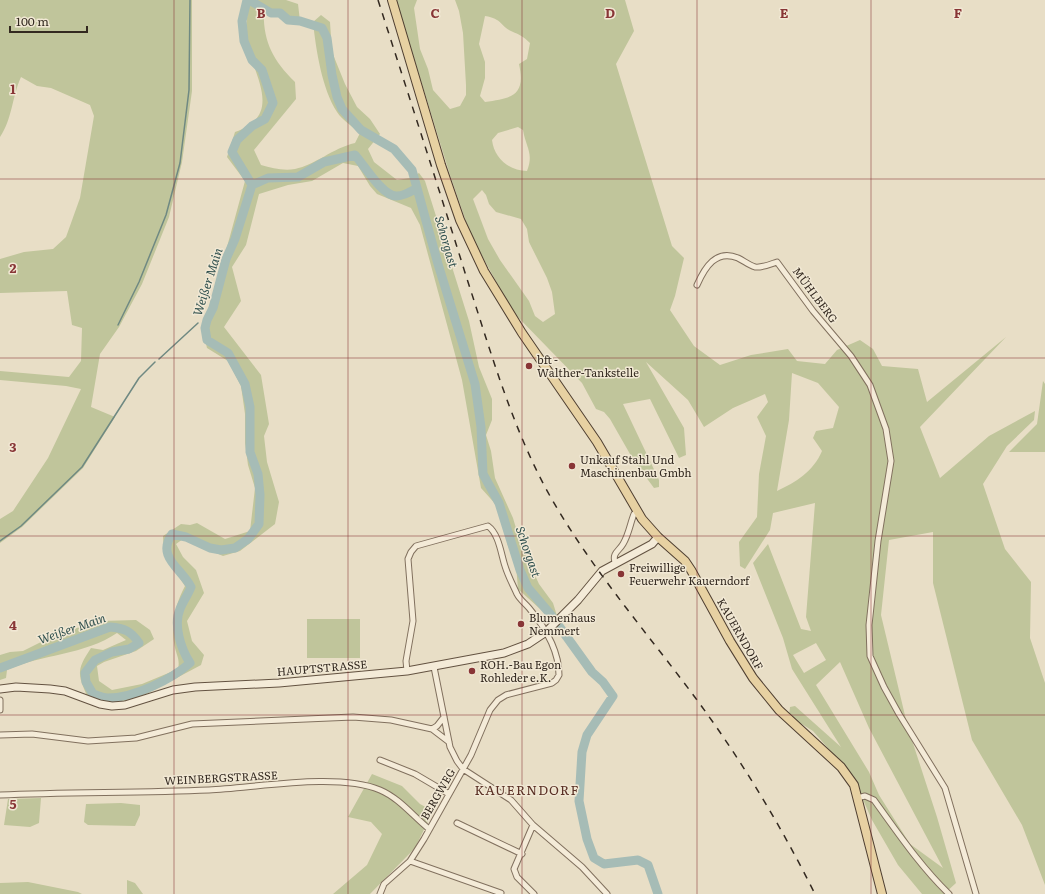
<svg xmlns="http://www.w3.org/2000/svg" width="1045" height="894" font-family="Literata,serif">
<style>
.green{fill:#c0c59b;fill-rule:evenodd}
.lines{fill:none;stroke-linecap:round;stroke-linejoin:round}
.stream{stroke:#6f8982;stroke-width:1.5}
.river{stroke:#a6bcb6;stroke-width:9}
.minor-casing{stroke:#81705e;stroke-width:7}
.secondary-casing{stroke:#635241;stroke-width:9}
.primary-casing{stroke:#4f3f31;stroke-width:10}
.minor{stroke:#f4ebd8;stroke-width:5}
.secondary{stroke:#f4ebd8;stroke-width:7}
.primary{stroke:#e7d1a2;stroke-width:8}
.rail{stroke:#332920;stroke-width:1.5;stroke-dasharray:7 7;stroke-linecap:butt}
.grid{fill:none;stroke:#883536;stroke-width:1;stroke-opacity:0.55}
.poi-dot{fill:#883536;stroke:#f1e8d4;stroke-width:1.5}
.labels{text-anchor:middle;stroke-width:3;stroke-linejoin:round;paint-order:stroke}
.street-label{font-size:11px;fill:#332920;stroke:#f1e8d4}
.poi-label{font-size:11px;fill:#332920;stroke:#f1e8d4;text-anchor:start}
.water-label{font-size:12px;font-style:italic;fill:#31514f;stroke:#f1e8d4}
.quarter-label{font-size:13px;letter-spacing:1px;fill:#5a3025;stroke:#f1e8d4}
.grid-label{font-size:13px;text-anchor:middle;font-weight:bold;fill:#883536;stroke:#f1e8d4;stroke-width:3;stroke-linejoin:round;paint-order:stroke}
</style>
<rect width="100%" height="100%" fill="#e8dec6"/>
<path class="green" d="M0,0H192V91L182,162L169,217L142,284L119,327L100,354L91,407L115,417L83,468L22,527L0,543V519L13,511L48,458L81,389L66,386L0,380V371L69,377L81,361L82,328L72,325L67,291L0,293V259L24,252L53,249L66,237L80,198L94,116L90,105L51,88L37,86L21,77C12,97 12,120 0,137Z
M250,0H286L298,4L300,21L264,6C262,38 271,59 295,82L296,99L254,150L261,165C272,168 283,171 295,169C315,165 333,148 355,143L360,133C353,127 342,120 337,112C322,89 316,50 313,22L321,15L330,22L332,52L345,84L357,107L370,119L380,134L368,149L374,162L397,180L410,178L419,173L425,181L469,321L479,367L492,399V420L486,435L491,451L495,478L513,518L521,545L539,584L553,603L558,619L553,624L549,617L518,589L516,565L507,543V532L498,507L481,488L462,380L420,225L411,208L377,194L370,186L358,166L343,163L312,181L288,185L259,194L246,245L232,267L241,301L224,327L261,375L269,424L264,436L267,462L279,502L275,524L240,551L223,556L183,539L176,544L183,557L196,570L204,593L187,621L192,641L204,655L201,665L137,699L110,704L90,703C79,676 74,673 91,648L103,650L126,640L117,633C85,655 42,654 7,670L6,678L0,680V655L10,652L23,651L57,634L100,621L136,620L150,630L154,639L136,651L104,662L97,666L99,681L112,690L142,684L178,669C180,660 177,656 175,648C170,626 175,605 185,586L164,555L163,536L181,524L190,525L197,523L225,539L250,531L255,488L248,465L245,443V414L241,386L228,361L207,348L202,327L218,280L245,181L227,157L235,132C287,114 250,72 246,37C245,25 248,12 250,0Z
M396,0H417L414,8L420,49L428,69L433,90L450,109L460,106L466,95V85L463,33L459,11L455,0H625L634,31L616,64L672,246L684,258L675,296L670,310L694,346L720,365L751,355L788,349L797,361L825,364L837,350L860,340L873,349L882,366L918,369L927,402L1006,337L920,427L940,478L989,436L1035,411L1034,420L1007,446L983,484L1005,549L1031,582L1030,638L1045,683V885L1022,825L972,740L933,583V532L889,540L881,615L908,728L937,817L956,883L944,894H922L898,865L872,820L853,777L813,731L789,716L790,707L795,706L841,747L792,669L783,638L753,563L768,544L801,629L811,631L806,617L815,503L773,513L770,530L745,569L740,566L739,542L757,517L759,474L766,436L757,417L768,402L765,394L733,408L704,427L688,400L646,362L684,428L686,455L679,458L650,399L623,404L659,480V487L654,488L634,461L610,419L604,412L596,409L582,383L513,312L471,236L450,175ZM485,16C503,19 500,26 511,31C520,35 523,36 530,43L527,59L519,64C526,96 512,98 485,102L480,96L485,78V62L479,44ZM518,127L523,130C526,148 534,153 527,171C509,171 494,158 492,140L498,133ZM482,190L486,195L489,204L496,212L521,219L527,229L529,242L547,278L552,292L555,314L543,322L535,316L529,301L500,260L488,239L473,199ZM792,373L818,383L839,407L833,428L816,431L813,438L822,451C813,472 796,482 777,491L789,420ZM816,643L826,660L804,673L793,655ZM840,662L869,728L943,868L910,844L879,795L869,772L816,685Z
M1043,381L1045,384V452H1009L1037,424Z
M307,619H360V658H307Z
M372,774L402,786L420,804L433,811L415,848L370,894H333L367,865L382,834L371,822L348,817Z
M41,798L39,823L30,827L4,825L8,799Z
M121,803L140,805V815L135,826L88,825L84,822L86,804Z
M127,880L135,883L143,894H127Z
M28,882L78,892L82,894H0V883Z"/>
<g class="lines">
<path class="stream" d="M118,325L139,282L166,215L180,163L189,90L190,0
M159,359L198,323
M0,541L21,526L82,467L139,378L155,362"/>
<path class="river" d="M249,0L271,13H280L288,20L300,21L322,28L327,38L332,75L337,97L342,109L361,130L394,149L412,170L438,264L475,384L481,427L483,474L499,503L520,570L528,588L551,615L592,672L603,682L613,696L587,735L582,752L579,801L587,839L594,858L604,864L638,860L648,865L658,894
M252,185L268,178L298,177L324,162L355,155C364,165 383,197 397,196C403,196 412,191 417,188
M0,668L110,627C124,628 131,631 139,643L129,649L112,652L95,660L85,673L86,682L93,694C98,696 103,698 108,698C134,698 172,679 190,663C181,649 173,625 180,609C183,601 188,595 191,587C181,568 156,557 172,534L186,537L210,548L221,550L235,548L248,539L259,524L260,495L258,474L250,452V407L245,384L228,353L207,340L205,328L207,320L213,308L226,259L235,239L252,185L232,152L237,140L252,126L265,119L273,103L262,70L252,60L244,41L242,21L247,0"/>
<g class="minor-casing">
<path id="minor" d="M697,285C705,267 716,249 738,258C744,261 749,265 755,267C762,268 771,264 777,262L813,311L851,356L870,385L886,429L891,461L878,541L869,625L870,656L884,687L899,714L945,788L976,894
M615,562C612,553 619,551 623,544C629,534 630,524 634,514L637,511
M434,667L450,747L457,761L463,769L511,800L533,825L582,867L607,894
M0,700V710
M432,729L437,726L444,717
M0,735L32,734L88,741L136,738L192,724L353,717L391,720L432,729L449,742
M380,760L415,774L449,794
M0,795C69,792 139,793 209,790C255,788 337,772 380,790C399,798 413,816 429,829
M857,798L865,796L874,800C898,833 920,866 949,894
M457,823L522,854
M533,825L514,869L517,877L534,894
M410,861L501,893
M380,894L384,884L410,861L424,839L471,755L490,710L498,700L506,695L552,683L556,680L559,675C559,651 544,626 529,608C525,603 520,600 517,594C513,585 508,576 505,566C501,554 499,534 488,526L416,546L411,552L408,559L413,621L406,661L407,671"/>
</g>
<g class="secondary-casing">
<path id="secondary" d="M0,689L16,687L50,689L65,691L100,704L112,706L125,705L173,690L195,687L279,683L407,671L504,653L528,644L546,632L578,600L602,571L652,544L658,537"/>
</g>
<g class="primary-casing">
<path id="primary" d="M392,0L441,165L460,220L484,271L522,333L597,442L642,519L658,537L685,561L691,570L730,641L753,678L779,710L841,767L854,785L882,894"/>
</g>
<use href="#minor" class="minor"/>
<use href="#secondary" class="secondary"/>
<use href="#primary" class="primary"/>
<path class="rail" d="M378,0C408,93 438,186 467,279C490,349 510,421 545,487C587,564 645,630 697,700C742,761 781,826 815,894"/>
</g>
<path class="grid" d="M174,0V894M348,0V894M522,0V894M697,0V894M871,0V894M0,179H1045M0,358H1045M0,536H1045M0,715H1045"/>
<g class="poi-dot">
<circle cx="529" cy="366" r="4"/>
<circle cx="572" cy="466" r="4"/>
<circle cx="621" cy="574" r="4"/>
<circle cx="521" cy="624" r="4"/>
<circle cx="472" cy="671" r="4"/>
</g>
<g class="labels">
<g class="street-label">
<text transform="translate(815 295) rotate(53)" y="4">MÜHLBERG</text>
<text transform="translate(740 634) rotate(60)" y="4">KAUERNDORF</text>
<text transform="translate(322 668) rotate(-5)" y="4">HAUPTSTRASSE</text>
<text transform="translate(221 778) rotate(-3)" y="4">WEINBERGSTRASSE</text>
<text transform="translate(438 794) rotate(-60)" y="4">BERGWEG</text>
</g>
<g class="poi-label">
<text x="537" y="364">bft -<tspan x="537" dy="13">Walther-Tankstelle</tspan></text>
<text x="580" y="464">Unkauf Stahl Und<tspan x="580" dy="13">Maschinenbau Gmbh</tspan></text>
<text x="629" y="572">Freiwillige<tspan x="629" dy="13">Feuerwehr Kauerndorf</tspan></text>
<text x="529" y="622">Blumenhaus<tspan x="529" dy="13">Nemmert</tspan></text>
<text x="480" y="669">ROH.-Bau Egon<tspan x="480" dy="13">Rohleder e.K.</tspan></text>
</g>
<g class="water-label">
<text transform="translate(446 242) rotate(74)" y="4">Schorgast</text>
<text transform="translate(208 282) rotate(-72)" y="4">Weißer Main</text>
<text transform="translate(528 552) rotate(71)" y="4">Schorgast</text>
<text transform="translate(72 629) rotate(-19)" y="4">Weißer Main</text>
</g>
<g class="quarter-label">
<text x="527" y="795">KAUERNDORF</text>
</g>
</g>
<g class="grid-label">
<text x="261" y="18">B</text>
<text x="435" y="18">C</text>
<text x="610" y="18">D</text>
<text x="784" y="18">E</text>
<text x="958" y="18">F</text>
<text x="13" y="94">1</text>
<text x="13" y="273">2</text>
<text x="13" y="452">3</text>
<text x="13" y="630">4</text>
<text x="13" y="809">5</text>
</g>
<path d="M10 26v6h77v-6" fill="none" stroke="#332920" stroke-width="2"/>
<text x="16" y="26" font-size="12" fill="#332920" stroke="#f1e8d4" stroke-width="3" paint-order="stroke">100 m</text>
</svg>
